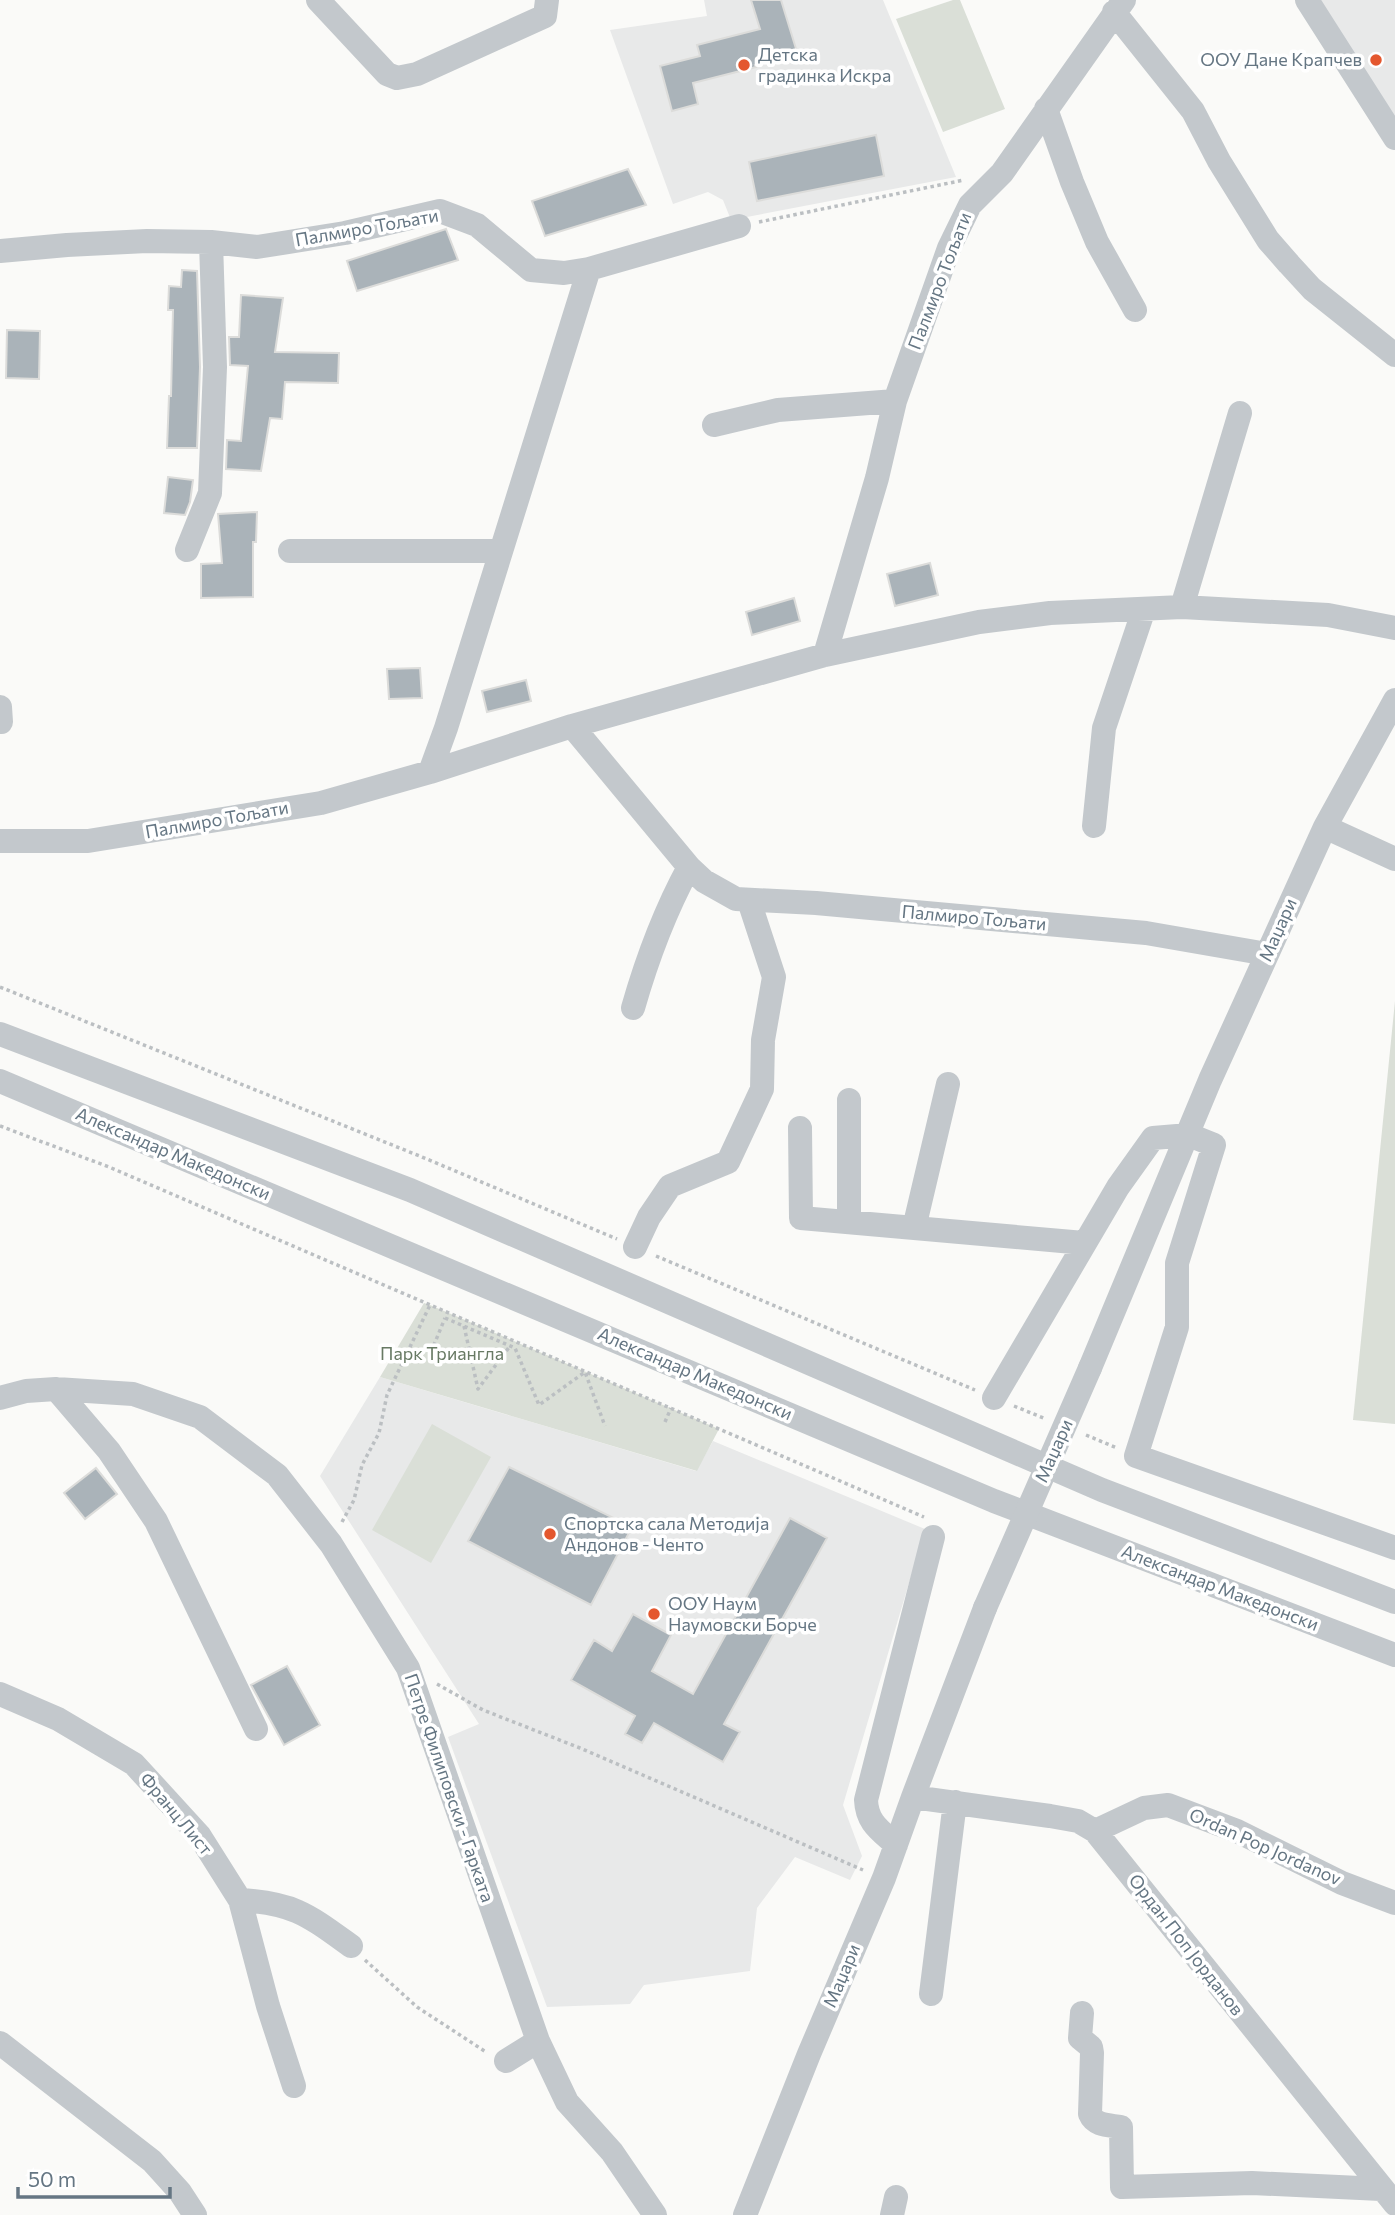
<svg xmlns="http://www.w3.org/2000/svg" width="1395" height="2215" font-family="Commissioner,sans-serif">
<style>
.built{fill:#e8e9e9}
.green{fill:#dadfd7}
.building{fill:#aab3b9;stroke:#dcdcda;stroke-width:2}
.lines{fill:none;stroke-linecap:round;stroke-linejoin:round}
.path{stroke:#bbbfc2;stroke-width:3.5;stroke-dasharray:3.5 3.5;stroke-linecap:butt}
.minor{stroke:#c3c8cc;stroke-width:24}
.minor-bridge{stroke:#c3c8cc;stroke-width:24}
.poi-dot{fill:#e4572e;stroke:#fff;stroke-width:2.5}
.labels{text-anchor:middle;stroke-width:7;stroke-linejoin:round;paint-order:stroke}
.poi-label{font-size:18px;fill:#657683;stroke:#fff;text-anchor:start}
.street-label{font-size:18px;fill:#657683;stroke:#fff}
.park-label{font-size:18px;fill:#687a64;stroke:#fff}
</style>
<rect width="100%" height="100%" fill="#fafaf8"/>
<path class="built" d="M704,0H883L956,177L731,220L723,200L708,192L673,204L610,30L707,16Z
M1318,0H1395V121Z
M380,1377L696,1471L713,1441L925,1529L843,1805L862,1856L850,1880L795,1857L757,1908L750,1971L644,1985L630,2004L547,2007L448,1737L479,1724L320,1476Z"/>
<path class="green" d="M953,0H960L1005,109L943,132L896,19Z
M1395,1001V1424L1353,1420Z
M424,1303L430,1305L719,1429L697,1471L380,1377Z
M432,1424L491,1457L431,1563L372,1530Z"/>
<path class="building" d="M751,0H781L797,52L755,65L756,67L693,83L698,104L672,111L660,66L700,56L697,45L760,29Z
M876,135L884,176L757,201L749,162Z
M628,169L646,205L545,236L532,201Z
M446,229L458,260L357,291L347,261Z
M182,270L197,271L200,367L197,448H167L169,396H171L173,310H168L169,286L181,287Z
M241,295L283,298L275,352L339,353L338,383L285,382L282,419L270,418L261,471L226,469L227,440L241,441L248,366L230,365L229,337H239Z
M7,330L40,331L39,379L6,378Z
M168,477L193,480L190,502L185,515L164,513Z
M257,512L256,542H253V597L201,598V564L222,563L218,514Z
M930,563L938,595L895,606L887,574Z
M794,598L800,621L752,635L746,612Z
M420,668L422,698L389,699L387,669Z
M526,680L531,701L487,712L482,691Z
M509,1467L632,1527L591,1605L468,1541Z
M96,1468L117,1494L85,1519L64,1493Z
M790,1518L827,1538L724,1724L740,1732L723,1762L654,1723L642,1743L625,1734L635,1716L571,1680L594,1640L612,1651L633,1614L671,1635L652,1671L693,1694Z
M287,1666L320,1725L284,1745L251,1685Z"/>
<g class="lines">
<path class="path" d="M759,222L964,180
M0,987L422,1157L617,1239
M0,1126L109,1167L924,1517
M656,1256L975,1390
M445,1318L515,1348L539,1405L585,1372L605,1426
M464,1326L478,1389L510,1346
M431,1352L445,1318
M1014,1406L1046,1419
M665,1422L671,1408
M1086,1435L1117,1448
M342,1522L354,1500L362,1465L379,1433L387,1395L430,1305
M437,1684L483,1710L580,1748L863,1870
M365,1960L417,2007L486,2052"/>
<path class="minor" d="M318,0L387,74L397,78L417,74L545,16L547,0
M1307,0L1395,138
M1114,12L1193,111L1219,161L1268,240L1289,264L1312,289L1395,355
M1046,109L1072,182L1097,242L1135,310
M0,251L67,245L147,241L211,242L257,247L345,233L440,211L477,225L531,270L564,273L589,269L446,728L430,772
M589,269L739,226
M714,425L778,410L895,401
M187,550L210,493L215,367L211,242
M290,551H501
M1182,607L1240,413
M825,655L877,478L895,401L949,248L970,205L1002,173L1124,0
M0,707L1,722
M572,726L689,867L704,881L736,899L816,903L1146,933L1267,954
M1094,826L1104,728L1144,609
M1325,827L1395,859
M0,841H88L321,803L430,772L572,726L825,655L979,622L1050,613L1182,607L1328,615L1395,628
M633,1008C647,959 665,911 689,867
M0,1034L410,1190L1102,1490L1395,1602
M0,1081L994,1501L1395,1655
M849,1100V1222
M800,1128L801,1218L1084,1243
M914,1228L948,1084
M635,1247L649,1217L670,1186L728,1162L762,1089L763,1040L774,977L749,901
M1090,1368L1210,1080L1325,827L1395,700
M56,1389L109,1451L156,1521L256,1729
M0,1398L26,1391L56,1389L133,1394L200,1417L277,1475L331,1544L408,1668L538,2041L567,2102L612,2152L655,2215
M994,1398L1118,1187L1153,1138L1189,1135L1214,1145L1177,1263V1327L1136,1456L1395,1548
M0,1694L58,1719L134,1764L199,1835L240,1900L268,2006L294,2086
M913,1797L1050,1816L1078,1821L1095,1831L1395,2204
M1095,1831L1144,1808L1168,1805L1237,1831L1342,1883L1395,1903
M896,1845C880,1830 867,1823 866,1800L933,1537
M240,1900C294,1903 308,1915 351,1946
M931,1994L955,1802
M1082,2013L1080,2038L1091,2047L1092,2053L1090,2114C1095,2126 1109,2125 1121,2127L1122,2187L1252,2183L1381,2189
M0,2043L152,2161L180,2192L195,2215
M506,2061L538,2041
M745,2215L809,2054L884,1878L913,1797L985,1608
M892,2215L896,2197"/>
<path class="minor-bridge" d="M985,1608L1090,1368"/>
</g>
<g class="poi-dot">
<circle cx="1376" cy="60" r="7"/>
<circle cx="744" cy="65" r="7"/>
<circle cx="550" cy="1534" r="7"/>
<circle cx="654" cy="1614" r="7"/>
</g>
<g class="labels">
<g class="poi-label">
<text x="758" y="61">Детска<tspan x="758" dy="21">градинка Искра</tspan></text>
<text x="1362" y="66" text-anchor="end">ООУ Дане Крапчев</text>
<text x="564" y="1530">Спортска сала Методија<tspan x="564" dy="21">Андонов - Ченто</tspan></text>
<text x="668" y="1610">ООУ Наум<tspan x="668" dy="21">Наумовски Борче</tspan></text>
</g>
<g class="street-label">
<text transform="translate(367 228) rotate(-10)" y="6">Палмиро Тољати</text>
<text transform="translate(940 281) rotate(-69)" y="6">Палмиро Тољати</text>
<text transform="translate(217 820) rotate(-10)" y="6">Палмиро Тољати</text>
<text transform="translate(974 918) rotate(5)" y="6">Палмиро Тољати</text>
<text transform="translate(1278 930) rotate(-66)" y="6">Маџари</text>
<text transform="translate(173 1154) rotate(23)" y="6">Александар Македонски</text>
<text transform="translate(695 1374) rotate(23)" y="6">Александар Македонски</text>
<text transform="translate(1054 1451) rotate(-66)" y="6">Маџари</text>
<text transform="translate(1220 1588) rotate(21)" y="6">Александар Македонски</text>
<text transform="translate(449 1788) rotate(71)" y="6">Петре Филиповски - Гарката</text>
<text transform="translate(176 1814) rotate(50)" y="6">Франц Лист</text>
<text transform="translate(1265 1847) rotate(24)" y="6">Ordan Pop Jordanov</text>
<text transform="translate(1186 1945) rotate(52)" y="6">Ордан Поп Јорданов</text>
<text transform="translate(842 1976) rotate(-67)" y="6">Маџари</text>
</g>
<g class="park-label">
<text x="442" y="1360">Парк Триангла</text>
</g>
</g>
<path d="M18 2187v10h152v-10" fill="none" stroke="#657683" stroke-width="3.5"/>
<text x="28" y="2187" font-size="21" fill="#657683" stroke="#ffffff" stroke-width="5" paint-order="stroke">50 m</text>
</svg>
